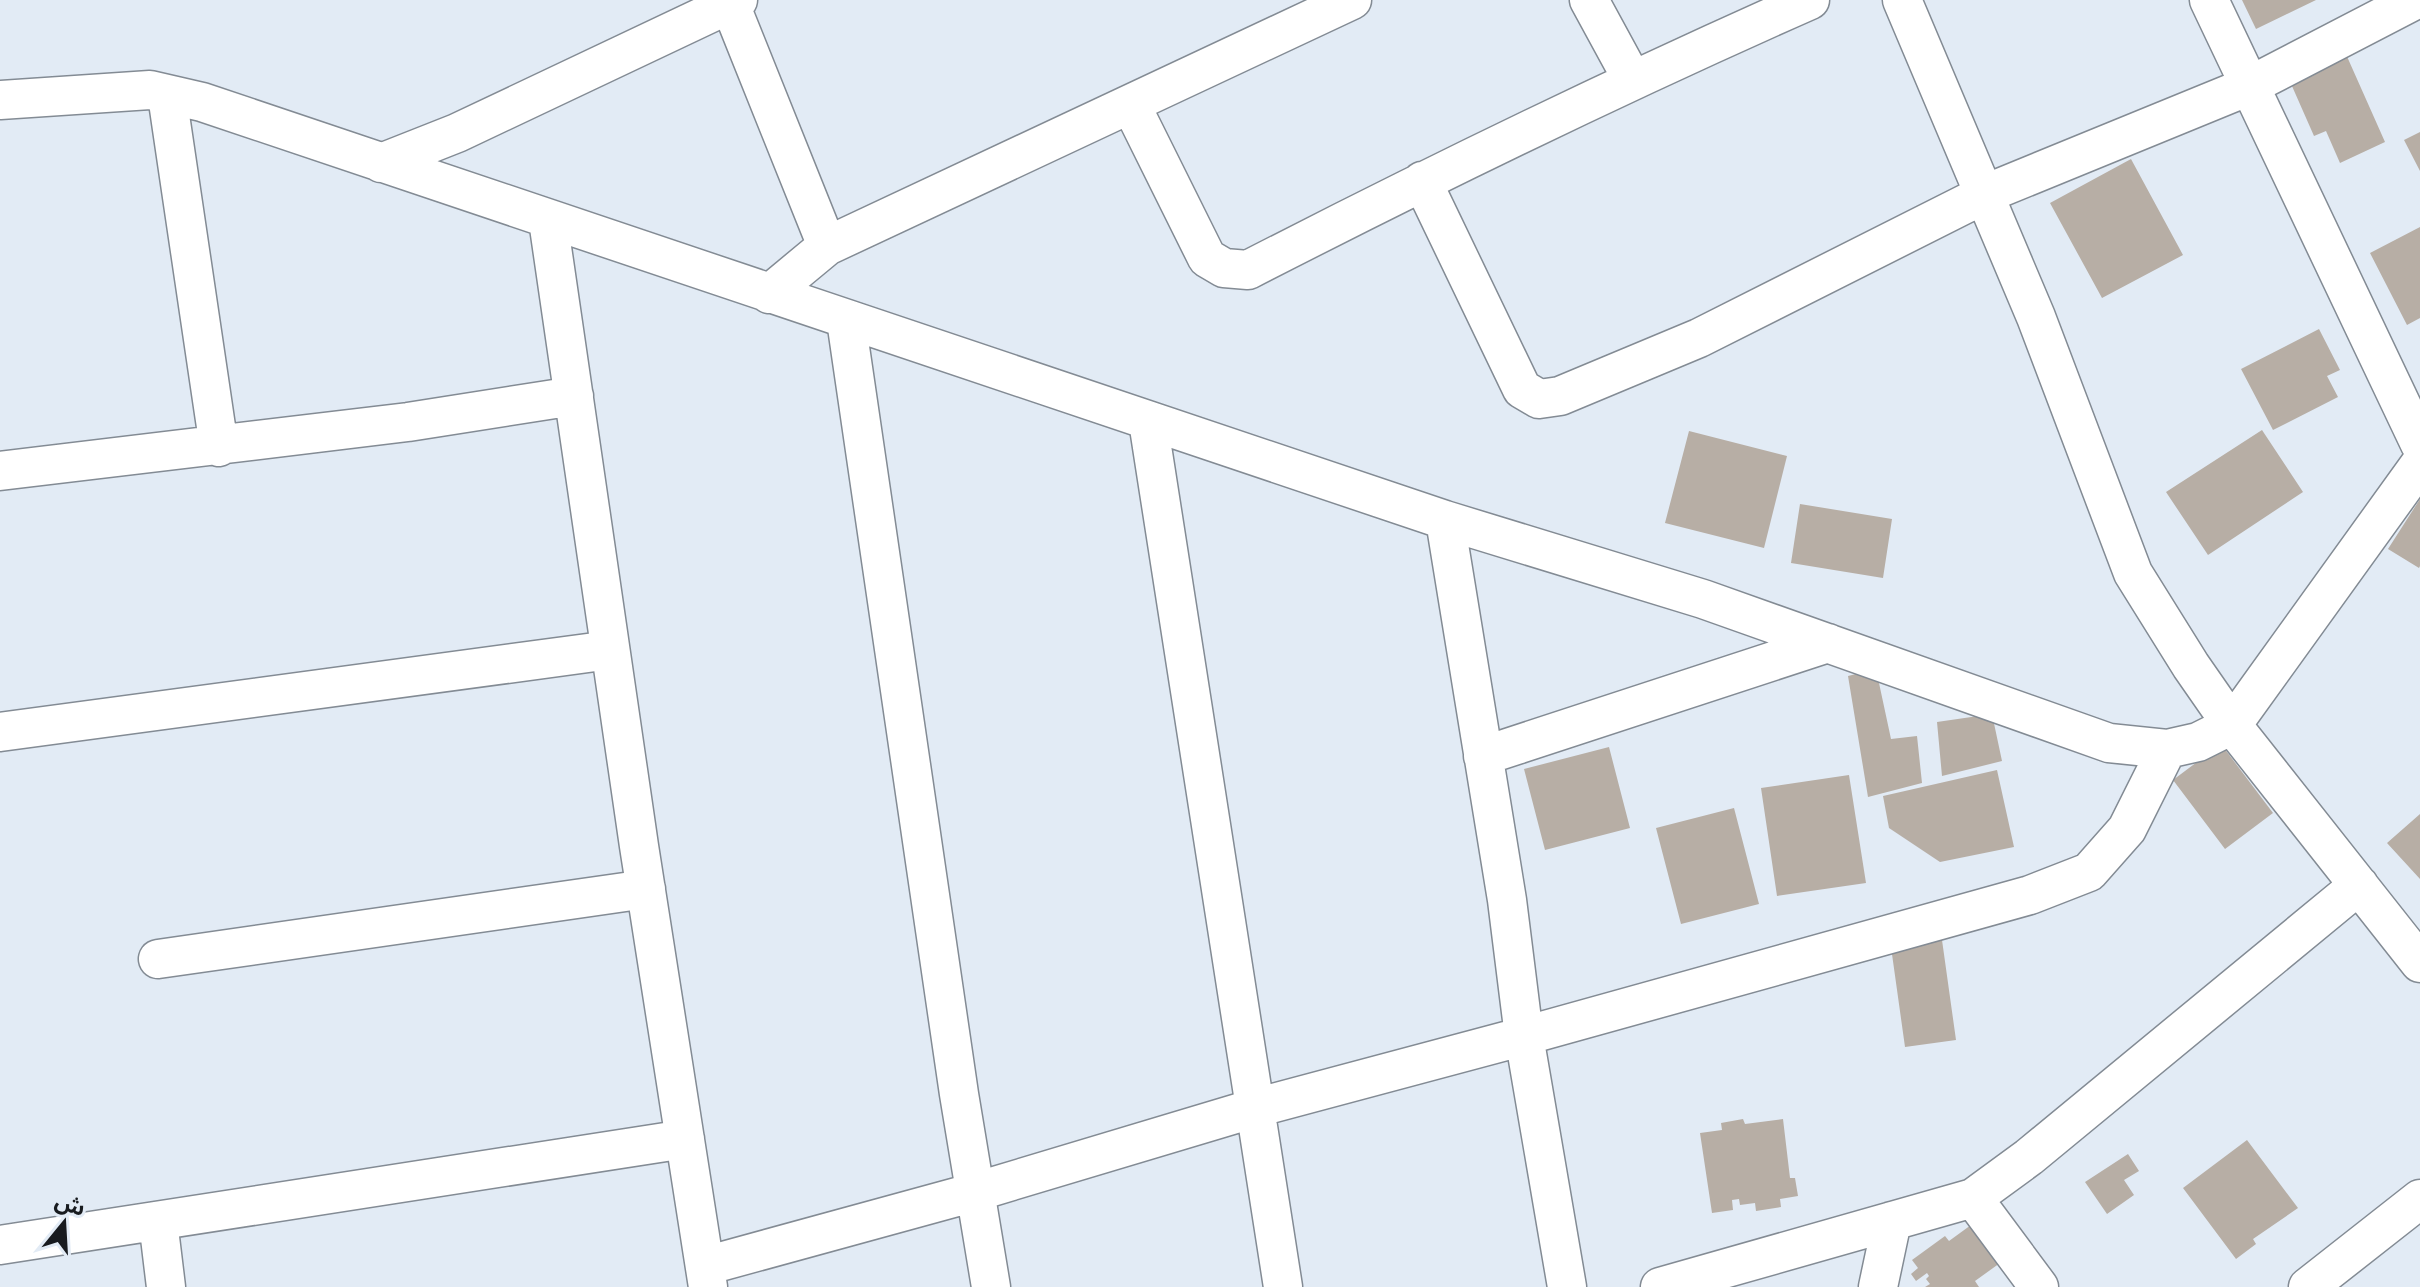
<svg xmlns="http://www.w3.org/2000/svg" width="2420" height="1287" font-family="'Nunito Sans','Noto Sans Arabic',sans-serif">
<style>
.building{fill:#b7aea5}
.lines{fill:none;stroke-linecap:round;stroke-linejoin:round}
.street-casing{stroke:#838b94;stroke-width:41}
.street{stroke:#fff;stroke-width:38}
</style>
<rect width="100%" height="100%" fill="#e2ebf5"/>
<path class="building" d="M2242,0H2316L2256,29Z
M2345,52L2385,142L2340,163L2326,131L2314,136L2288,77Z
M2420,132V171L2404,140Z
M2131,159L2183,255L2102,298L2050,203Z
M2420,227V318L2407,325L2370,253Z
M2319,329L2340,370L2327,376L2338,397L2273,430L2241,369Z
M2262,430L2303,492L2208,555L2166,492Z
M1689,431L1787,456L1764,548L1665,523Z
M2420,499V566L2419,568L2388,549Z
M1800,504L1892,519L1883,578L1791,563Z
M1876,669L1891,739L1917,736L1922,783L1868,797L1848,676Z
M1992,714L2002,761L1942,776L1937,722Z
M2221,744L2273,813L2225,849L2173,780Z
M1609,747L1630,828L1545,850L1524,769Z
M1997,770L2014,847L1940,862L1889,828L1883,796Z
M1849,775L1866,883L1777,896L1761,788Z
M1734,808L1759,904L1681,924L1656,828Z
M2420,814V879L2387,843Z
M1942,940L1956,1040L1905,1047L1891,947Z
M1743,1119L1745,1124L1783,1119L1790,1178H1795L1798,1196L1780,1199L1781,1207L1756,1211L1755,1203L1740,1205L1739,1199L1732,1200L1733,1210L1712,1213L1700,1133L1722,1130L1721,1123Z
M2247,1140L2298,1208L2253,1239L2256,1244L2236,1259L2183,1188Z
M2128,1154L2139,1171L2124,1180L2134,1195L2107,1214L2085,1182Z
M1971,1225L2000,1263L1975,1281L1979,1287H1925L1930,1284L1926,1279L1929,1276L1927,1273L1916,1281L1911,1274L1918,1268L1912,1260L1945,1236L1949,1241Z"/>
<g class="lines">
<g class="street-casing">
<path id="street" d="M1589,0L1632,79
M1902,0L2036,317L2133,573L2191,666L2232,725L2420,963
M2209,0L2420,444
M730,4L827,246
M167,95L219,447
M0,100L150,90L202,102L1445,520L1703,599L2109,743L2167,749L2198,742L2232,725L2420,464
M1131,105L1207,258L1224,268L1248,270C1433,175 1620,84 1810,0
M381,163L457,133L738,0
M1422,181L1522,389L1539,399L1560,396L1699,338L1985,194L2249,86L2415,0
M548,220L639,846L708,1287
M769,294L827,246L1352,0
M846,320L959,1094L991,1287
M1148,421L1283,1287
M0,471L408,422L574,396
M1445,520L1507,900L1524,1036L1567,1287
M0,732L610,650
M1483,756L1828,643
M158,959L646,889
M1973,1198L2039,1287
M158,1221L166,1287
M0,1245L685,1139
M705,1266L975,1192L1255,1108L1524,1036L2030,895L2089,872L2127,829L2167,749
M1660,1287L1973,1198L2029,1157L2359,885
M1878,1287L1892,1221
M2308,1287L2420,1199"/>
</g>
<use href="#street" class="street"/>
</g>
<g transform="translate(64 1223) rotate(18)" stroke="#e2ebf5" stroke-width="6" paint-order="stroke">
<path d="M0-6L14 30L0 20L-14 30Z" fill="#181b1f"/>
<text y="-12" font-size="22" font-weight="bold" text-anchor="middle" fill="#181b1f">ش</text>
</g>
</svg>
